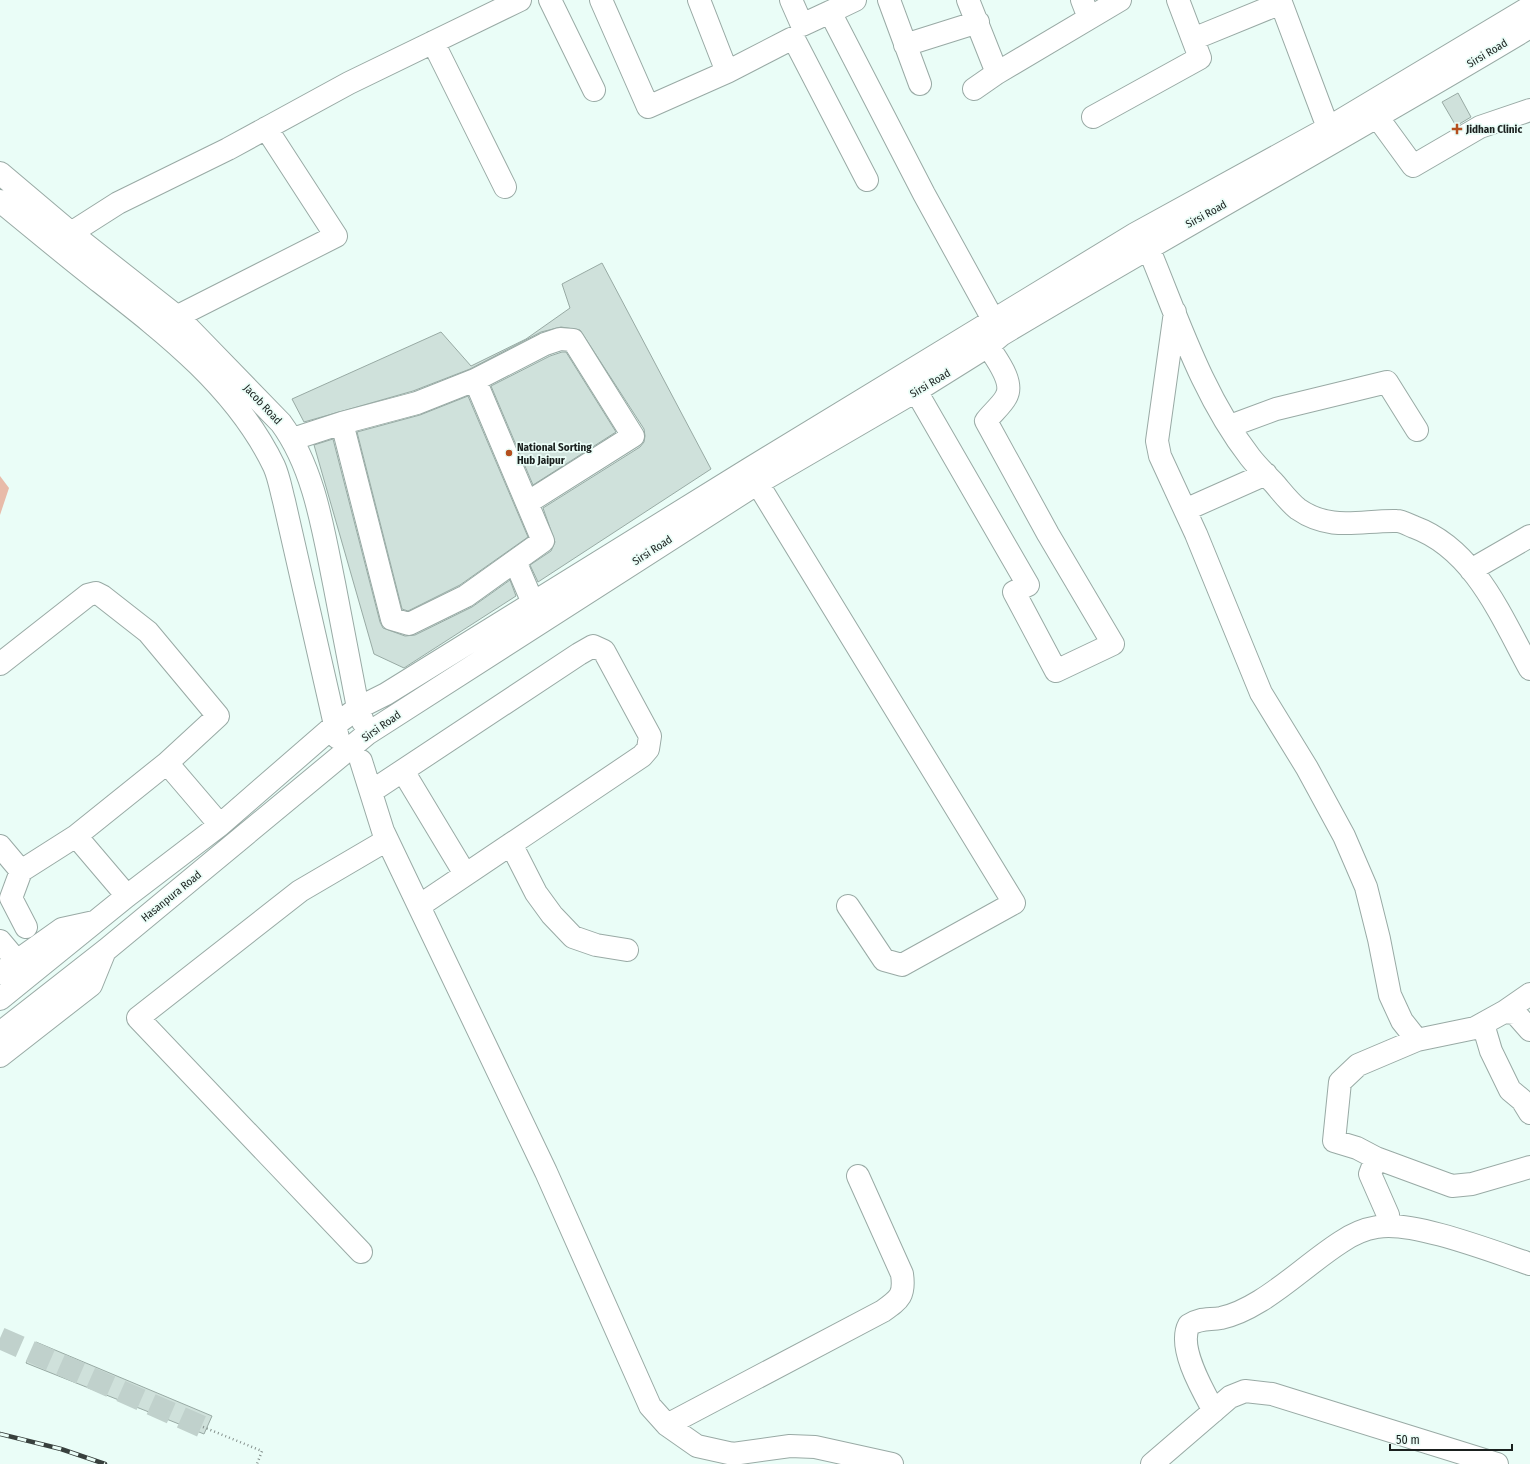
<svg xmlns="http://www.w3.org/2000/svg" width="1530" height="1464" font-family="'Fira Sans Condensed',sans-serif">
<style>
.green{fill:#e8bba9}
.building{fill:#cfe1db;stroke:#98aaa4}
.lines{fill:none;stroke-linecap:round;stroke-linejoin:round}
.minor-tunnel{stroke:#c0d1cc;stroke-width:22;stroke-dasharray:22 11;stroke-linecap:butt}
.minor-casing{stroke:#99aaa5;stroke-width:24}
.path{stroke:#838f8b;stroke-width:2.5;stroke-dasharray:1 3;stroke-linecap:butt}
.minor{stroke:#fff;stroke-width:22}
.rail-casing{stroke:#38403d;stroke-width:4.5}
.rail{stroke:#eafdf7;stroke-width:3;stroke-dasharray:9;stroke-linecap:butt}
.poi-dot{fill:#b44f1e;stroke:#eafdf7;stroke-width:1.5}
.labels{text-anchor:middle;stroke-width:3.5;stroke-linejoin:round;paint-order:stroke}
.street-label{font-size:11px;fill:#1a201e;stroke:#eafdf7}
.poi-label{font-size:11px;font-weight:bold;fill:#1a201e;stroke:#eafdf7;text-anchor:start}
</style>
<rect width="100%" height="100%" fill="#eafdf7"/>
<path class="green" d="M0,476L9,488L0,515Z"/>
<path class="building" d="M1458,93L1471,117L1456,126L1442,102Z
M602,263L711,469L538,582L530,565L551,551L555,542L543,508L640,447L644,442L645,436L644,429L580,330L561,327L541,332L470,369L413,391L304,422L292,399L441,332L471,366L526,339L570,308L562,284Z
M562,352H566L616,432L533,485L491,386L550,356Z
M468,396L528,537L460,585L408,611L402,609L357,432L420,415Z
M333,439L380,622L383,628L405,636L415,635L472,607L510,580L516,596L404,668L374,654L314,445Z
M36,1342L212,1416L204,1434L26,1363Z"/>
<g class="lines">
<path class="minor-tunnel" d="M0,1338L203,1427"/>
<g class="minor-casing">
<path id="minor" d="M550,0L594,90
M601,0L648,107L727,72L699,0
M791,0L802,25L830,12L924,194L1001,334
M889,0L920,84
M968,0L997,73L1120,0
M1082,0L1089,18
M1280,0L1333,141
M830,12L855,0
M1193,39L1281,3
M433,42L505,187
M905,45L978,22
M727,72L791,39L796,43L867,180
M974,89L997,73
M1093,117L1200,58L1178,0
M1378,118L1413,166L1480,127L1530,110
M0,173L71,233L180,319L281,423C314,468 323,529 334,583C342,625 350,666 358,708L363,722
M0,201C32,227 64,254 96,279C164,332 236,387 274,466C279,477 281,490 284,501L338,738
M60,240L118,203L228,149L349,83L520,0
M1148,247C1178,319 1202,395 1250,457C1257,466 1265,474 1273,482C1281,491 1289,502 1298,509C1331,532 1361,520 1397,521C1402,521 1409,525 1414,527C1474,549 1501,616 1530,669
M1175,312L1157,441L1160,456L1196,534L1261,693L1307,768L1344,836L1366,887L1379,939L1390,995L1402,1021L1417,1040
M173,331L184,313L336,236L266,128
M475,380L545,344L560,339L573,340L633,436L527,503
M916,391L1028,585L1014,592L1056,671L1113,644L1048,534L986,421C992,413 1002,405 1006,397C1015,382 996,359 988,346
M342,423L392,619L409,624L466,596L515,561L533,603
M1230,426L1276,409L1387,382L1417,430
M293,439L342,423L417,403L475,380L543,541L515,561
M750,471L1014,903L902,965L884,960L848,906
M1185,510L1266,474
M1471,570L1530,536
M0,664L88,595L96,593L102,596L148,632L218,716L167,763L76,836L127,896
M361,761L383,831L546,1172L650,1406L667,1425L697,1446L733,1454L790,1446L815,1447L892,1464
M167,763L220,825
M403,771L465,874
M372,791L579,654L593,646L604,651L650,736L648,749L642,756L419,906
M511,844L536,893L552,915L573,937L596,945L627,950
M0,846L21,871L76,836
M21,871L11,898L26,927
M0,941L16,960
M0,973L62,929L94,922
M0,999L127,896L220,825L335,725L358,708L386,694L749,469L1135,234L1328,128L1530,7
M1504,1012L1530,994
M1483,1024L1491,1051L1510,1090L1522,1100L1530,1113
M1530,1030L1515,1013L1504,1012L1475,1028L1417,1040L1358,1065L1340,1082L1334,1141L1357,1148L1376,1158L1452,1186L1472,1184L1530,1167
M0,1033L106,950L367,734L758,483L916,391L988,346L1001,335C1176,230 1355,132 1530,27
M0,1056L91,985L104,953
M1376,1158L1370,1174L1388,1215
M361,1252L138,1018L300,891L387,840
M1214,1411C1203,1391 1177,1347 1189,1325C1199,1318 1209,1320 1221,1318C1235,1315 1247,1309 1260,1301C1288,1284 1313,1260 1341,1242C1351,1235 1365,1229 1377,1227C1412,1220 1494,1252 1530,1264
M667,1425L883,1311C900,1299 905,1295 902,1274L858,1176
M1152,1464L1230,1397L1245,1391L1272,1394L1497,1464"/>
</g>
<path class="path" d="M203,1427L262,1451L257,1464"/>
<use href="#minor" class="minor"/>
<g class="rail-casing">
<path id="rail" d="M0,1434L61,1449L105,1464"/>
</g>
<use href="#rail" class="rail"/>
</g>
<g class="poi-dot">
<path d="M1455 123h4v4h4v4h-4v4h-4v-4h-4v-4h4z"/>
<circle cx="509" cy="453" r="4"/>
</g>
<g class="labels">
<g class="street-label">
<text transform="translate(1487 53) rotate(-31)" y="4">Sirsi Road</text>
<text transform="translate(1206 214) rotate(-29)" y="4">Sirsi Road</text>
<text transform="translate(930 383) rotate(-31)" y="4">Sirsi Road</text>
<text transform="translate(263 404) rotate(47)" y="4">Jacob Road</text>
<text transform="translate(652 550) rotate(-33)" y="4">Sirsi Road</text>
<text transform="translate(381 726) rotate(-35)" y="4">Sirsi Road</text>
<text transform="translate(171 896) rotate(-39)" y="4">Hasanpura Road</text>
</g>
<g class="poi-label">
<text x="1466" y="133">Jidhan Clinic</text>
<text x="517" y="451">National Sorting<tspan x="517" dy="13">Hub Jaipur</tspan></text>
</g>
</g>
<path d="M1390 1444v6h122v-6" fill="none" stroke="#1a201e" stroke-width="2"/>
<text x="1396" y="1444" font-size="12" fill="#1a201e" stroke="#eafdf7" stroke-width="3" paint-order="stroke">50 m</text>
</svg>
